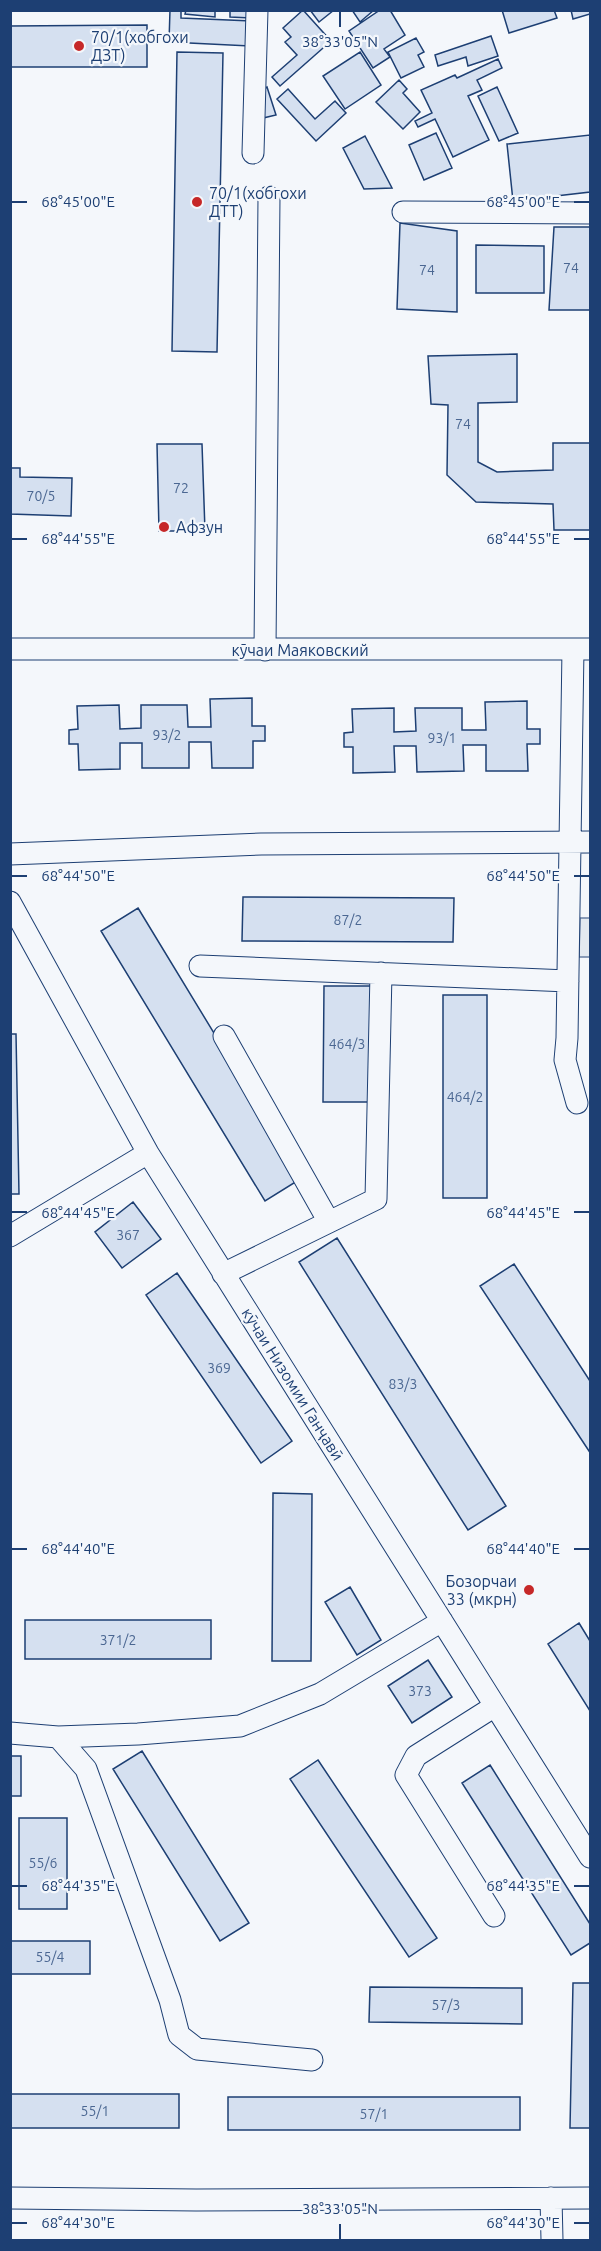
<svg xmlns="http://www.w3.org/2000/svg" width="601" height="2251" font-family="Ubuntu,sans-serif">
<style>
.green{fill:#e3e9f0;stroke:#687fa3;stroke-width:1.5}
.building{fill:#d5e0f0;stroke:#1d3f73;stroke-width:1.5}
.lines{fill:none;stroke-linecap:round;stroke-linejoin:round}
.minor-casing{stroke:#1d3f73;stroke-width:23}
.minor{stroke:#f4f7fb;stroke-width:21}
.ticks{fill:none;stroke:#1d3f73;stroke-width:2}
.poi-dot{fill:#c62828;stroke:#f4f7fb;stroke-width:2}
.labels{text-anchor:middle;stroke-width:4.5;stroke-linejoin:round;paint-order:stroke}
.number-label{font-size:14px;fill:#4b6792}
.poi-label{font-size:16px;fill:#1d3f73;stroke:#f4f7fb;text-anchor:start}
.street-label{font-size:16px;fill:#1d3f73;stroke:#f4f7fb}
.ticks-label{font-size:15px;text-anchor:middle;fill:#1d3f73;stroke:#f4f7fb;stroke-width:4.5;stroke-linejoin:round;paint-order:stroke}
</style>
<rect width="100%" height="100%" fill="#f4f7fb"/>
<path class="green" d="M580,918H590V957H579Z"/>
<path class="building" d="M170,10H181V18L252,21L250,46L169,42Z
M186,10H215V17L185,14Z
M230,10H251V18L230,17Z
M303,10L331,41L280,86L272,77L297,55L285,42L291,37L283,28Z
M310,10H334L319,22Z
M352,10H374L360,22Z
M380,10H390L405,35L384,49L390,57L373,68L349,31Z
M502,10H554L557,18L509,33Z
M571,10H590V14L573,19Z
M147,25V67H10V26Z
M491,36L498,56L468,66L466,57L438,66L435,55Z
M416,38L424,52L418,55L424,67L401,78L388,52Z
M177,52L223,53L217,352L172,351Z
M360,52L381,85L345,109L323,76Z
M498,59L502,68L477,80L482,90L468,96L489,140L453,157L435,119L418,127L415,121L432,113L421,90L455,75L457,78Z
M399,80L407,89L403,93L420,112L403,129L376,102Z
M267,87L276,115L263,118L256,95Z
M497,87L518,133L499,141L478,96Z
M288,89L315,119L335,101L346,113L316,141L277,99Z
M436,133L452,168L424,180L409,145Z
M590,135V192L513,201L507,144Z
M365,136L392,188L364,189L343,148Z
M400,223L457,231V312L397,309Z
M554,227H590V310H549Z
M476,245L544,246V293H476Z
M517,354V402L478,403V462L497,472L553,470V443H590V530H554L553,504L476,502L447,475L448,405L431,404L428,356Z
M157,444H202L205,531H159Z
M10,468H20V477L72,478L71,516L10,514Z
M252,698V726H265V741H253V768H212L211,742H189V768H142V743H120V769L79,770L78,744H69V730L78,729L77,706L119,705L120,729L141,728V705H187L188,727H211L210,699Z
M527,701V729H540V744H527L528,771H486V745H463L464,771L417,772L416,746H394L395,772L353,773V747H344V733L353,732L352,709L394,708V732L416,731L415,708H462V730H486L485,702Z
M243,897L454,898L453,942L242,941Z
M138,908L302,1178L265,1201L101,931Z
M324,986H371L370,1102H323Z
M443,995H487V1198H443Z
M10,1034H16L19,1194H10Z
M133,1202L161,1239L122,1268L95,1232Z
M337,1238L506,1506L468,1530L299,1262Z
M514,1264L590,1381V1450L589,1451L480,1286Z
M177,1273L292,1441L261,1463L146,1295Z
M273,1493L312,1494L311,1661H272Z
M350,1587L381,1640L357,1655L325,1602Z
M25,1620H211V1659H25Z
M579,1623L590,1641V1711L548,1644Z
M428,1660L452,1697L412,1723L388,1686Z
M142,1751L249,1923L220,1941L113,1769Z
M10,1756H21V1796H10Z
M318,1760L437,1938L409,1957L290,1779Z
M490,1765L590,1924V1943L571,1955L462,1783Z
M19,1818H67V1909H19Z
M10,1941H90V1974H10Z
M573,1983H590V2128H570Z
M370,1987L522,1988V2024L369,2022Z
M10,2094H179V2128H10Z
M228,2097H520V2130H228Z"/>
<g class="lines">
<g class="minor-casing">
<path id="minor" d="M253,153L257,10
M403,212L590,213
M10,649H590
M573,649L567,1038L565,1060L577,1103
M265,650L269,197
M10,854L261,844L590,842
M10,902L148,1153L590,1857
M200,966L568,981
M224,1036L329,1222
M10,1236L148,1153
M223,1274L376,1199L381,973
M10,1733L58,1737L86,1769L170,2000L179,2035L197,2049L312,2060
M58,1737L138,1734L240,1726L320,1694L442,1621
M494,1916L406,1775L416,1756L495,1706
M10,2198L196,2200L590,2198
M551,2198L552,2240"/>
</g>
<use href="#minor" class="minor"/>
</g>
<path class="ticks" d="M340,12V27M12,202H27M574,202H589M12,539H27M574,539H589M12,876H27M574,876H589M12,1212H27M574,1212H589M12,1549H27M574,1549H589M12,1886H27M574,1886H589M12,2223H27M574,2223H589M340,2224V2239"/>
<g class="poi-dot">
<circle cx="79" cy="46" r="6"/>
<circle cx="197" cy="202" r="6"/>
<circle cx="164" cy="527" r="6"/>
<circle cx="529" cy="1590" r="6"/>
</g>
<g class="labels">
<g class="number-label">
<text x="571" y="273">74</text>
<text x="427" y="275">74</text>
<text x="463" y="429">74</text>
<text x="181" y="493">72</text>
<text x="41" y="501">70/5</text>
<text x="167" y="740">93/2</text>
<text x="442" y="743">93/1</text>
<text x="348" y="925">87/2</text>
<text x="347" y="1049">464/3</text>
<text x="465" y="1102">464/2</text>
<text x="128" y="1240">367</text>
<text x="219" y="1373">369</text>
<text x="403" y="1389">83/3</text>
<text x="118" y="1645">371/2</text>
<text x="420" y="1696">373</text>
<text x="43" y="1868">55/6</text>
<text x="50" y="1962">55/4</text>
<text x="446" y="2010">57/3</text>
<text x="95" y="2116">55/1</text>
<text x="374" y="2119">57/1</text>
</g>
<g class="poi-label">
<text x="91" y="43">70/1(хобгохи<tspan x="91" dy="18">ДЗТ)</tspan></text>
<text x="209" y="199">70/1(хобгохи<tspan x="209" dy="18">ДТТ)</tspan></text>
<text x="176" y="533">Афзун</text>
<text x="517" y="1587" text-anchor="end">Бозорчаи<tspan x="517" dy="18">33 (мкрн)</tspan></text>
</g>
<g class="street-label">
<text x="300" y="656">кӯчаи Маяковский</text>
<text transform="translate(293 1384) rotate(58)" y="6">кӯчаи Низомии Ганҷавӣ</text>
</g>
</g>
<g class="ticks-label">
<text x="340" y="47">38°33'05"N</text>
<text x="523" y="207">68°45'00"E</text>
<text x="78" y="207">68°45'00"E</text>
<text x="523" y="544">68°44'55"E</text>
<text x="78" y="544">68°44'55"E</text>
<text x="523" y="881">68°44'50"E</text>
<text x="78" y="881">68°44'50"E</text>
<text x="523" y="1218">68°44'45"E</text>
<text x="78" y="1218">68°44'45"E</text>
<text x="523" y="1554">68°44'40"E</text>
<text x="78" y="1554">68°44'40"E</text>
<text x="78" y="1891">68°44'35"E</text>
<text x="523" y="1891">68°44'35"E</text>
<text x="340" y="2214">38°33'05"N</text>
<text x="78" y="2228">68°44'30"E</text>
<text x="523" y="2228">68°44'30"E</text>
</g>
<rect width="601" height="2251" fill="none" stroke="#1d3f73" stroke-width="24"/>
</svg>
